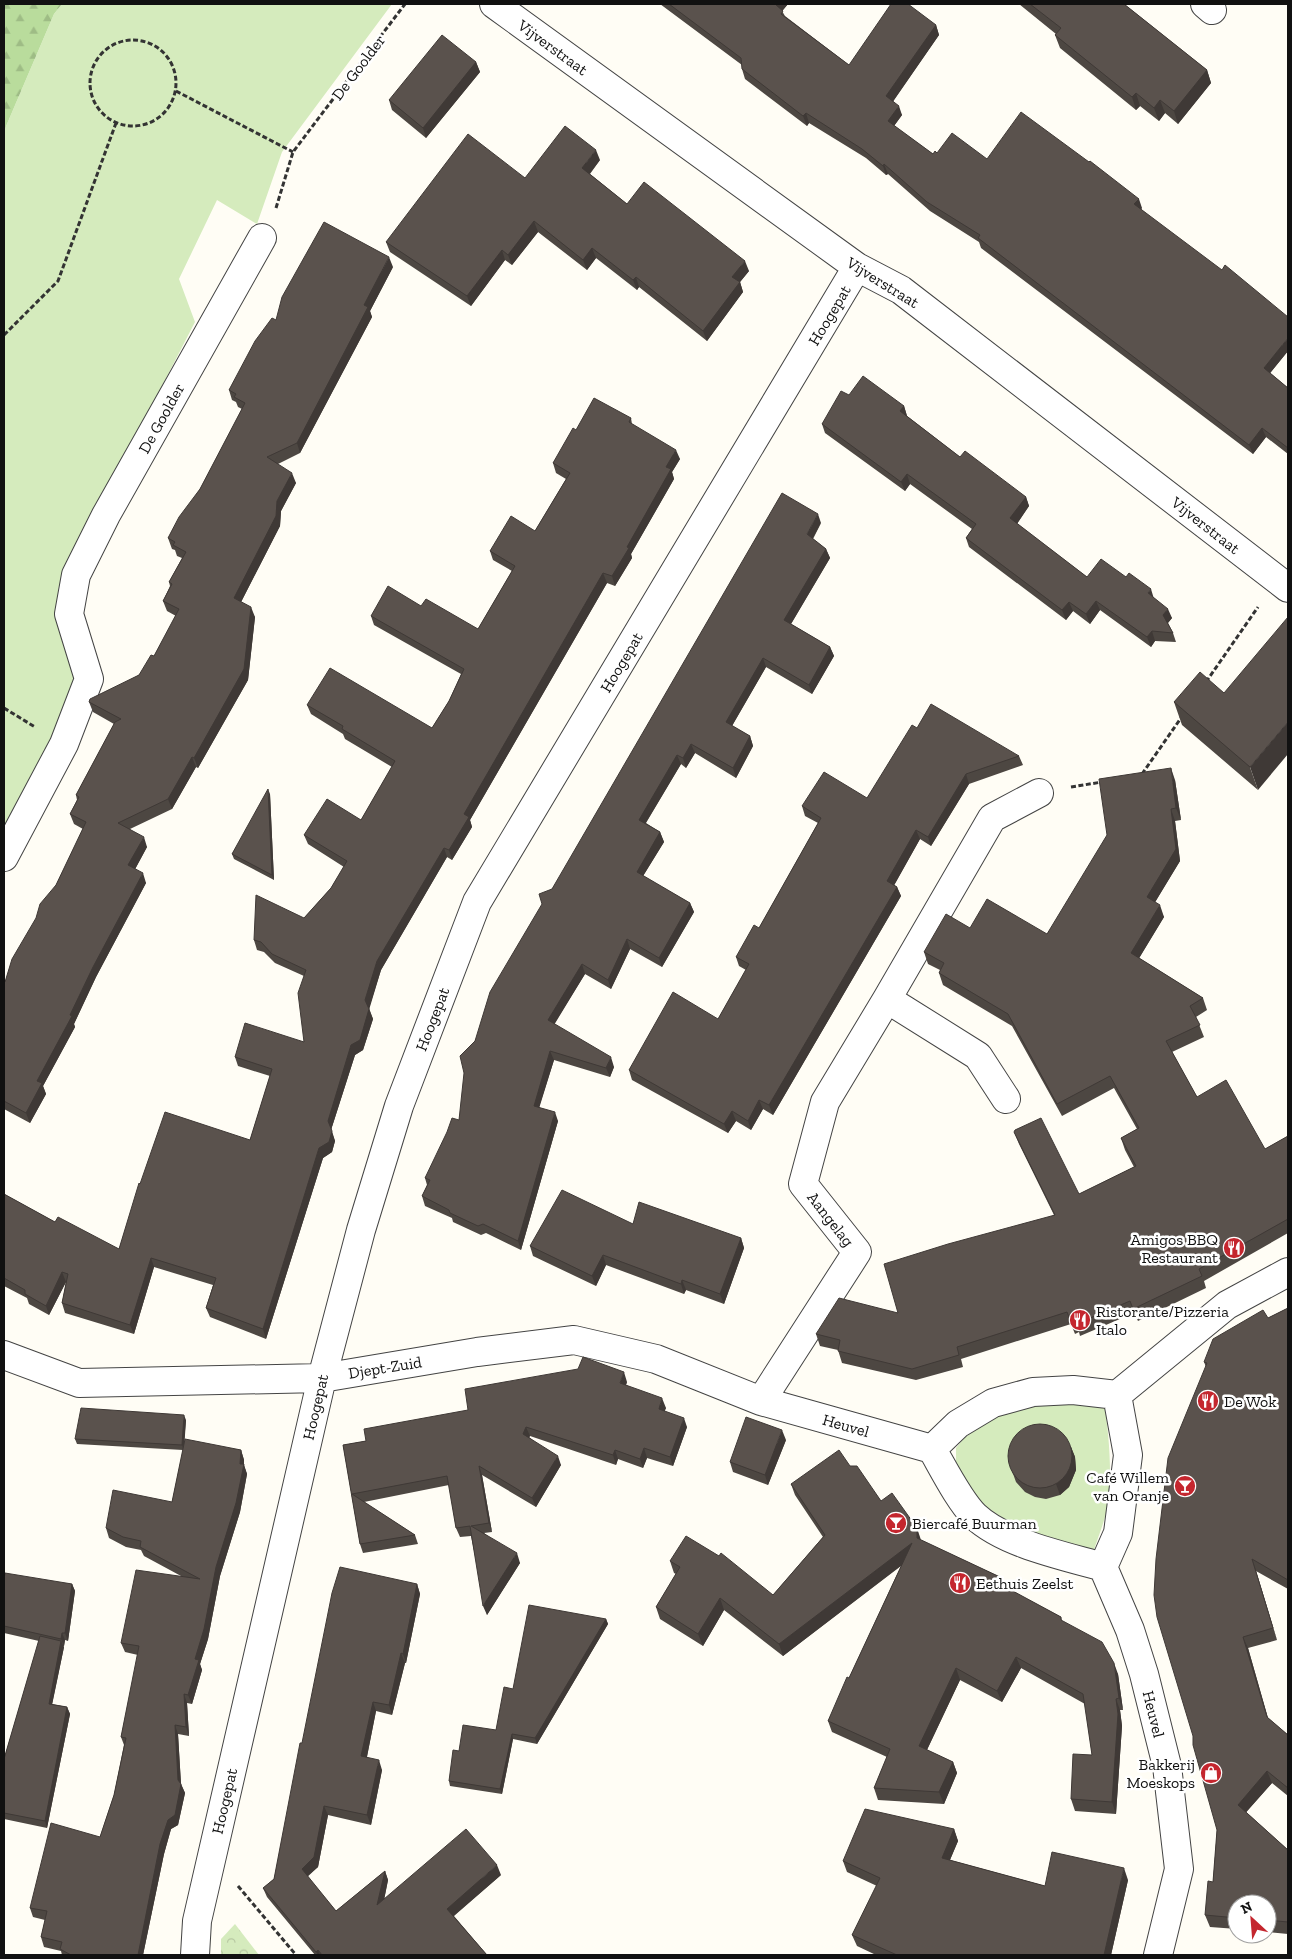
<svg xmlns="http://www.w3.org/2000/svg" width="1292" height="1959" font-family="'Zilla Slab',serif">
<style>
.grass{fill:#d5ebbd}
.forest{fill:url(#forest-firs)}
.park{fill:url(#park-crowns)}
.lines{fill:none;stroke-linecap:round;stroke-linejoin:round}
.minor-casing{stroke:#444;stroke-width:30}
.path{stroke:#333;stroke-width:3;stroke-dasharray:5 2.5;stroke-linecap:butt}
.minor{stroke:#fff;stroke-width:28}
.wall{fill:#4d4742}
.shaded-wall{fill:#3f3936}
.building{fill:#5a524d;stroke:#3f3936}
.labels{text-anchor:middle;stroke-width:5;stroke-linejoin:round;paint-order:stroke}
.street-label{font-size:16px;fill:#111;stroke:#fff}
.poi-label{font-size:16px;fill:#111;stroke:#fff;text-anchor:start}
</style>
<defs>
<pattern id="forest-firs" width="22" height="20" patternUnits="userSpaceOnUse" patternTransform="scale(1.25)"><rect width="22" height="20" fill="#b9dc9c"/><path d="M5 1l3.5 6h-7zM16 11l3.5 6h-7z" fill="#9ebc85"/></pattern>
<pattern id="park-crowns" width="20" height="18" patternUnits="userSpaceOnUse" patternTransform="scale(1.25)"><rect width="20" height="18" fill="#d5ebbd"/><path d="M2 6a3 3 0 1 1 6 0M12 15a3 3 0 1 1 6 0" fill="none" stroke="#b6c8a1"/></pattern>
</defs>
<rect width="100%" height="100%" fill="#fffdf5"/>
<path class="grass" d="M62,4H392L282,152L257,224L217,200L179,279L195,322L59,586L56,614L76,681L75,699L4,828V131L54,14Z
M1027,1403H1104C1109,1433 1113,1479 1107,1509C1104,1523 1098,1537 1094,1550L1022,1531L985,1506L973,1494L963,1476L956,1462V1448L964,1438L991,1419Z"/>
<path class="forest" d="M4,4H62L54,14L4,131Z"/>
<path class="park" d="M235,1924L259,1955H221V1939Z"/>
<g class="lines">
<g class="minor-casing">
<path id="minor" d="M494,4L857,267L901,290L1288,588
M1205,4L1212,10
M4,857L64,744L89,679L69,614L76,575L106,515L262,238
M887,999L978,1056L1006,1099
M4,1355L79,1383L322,1378L477,1352L574,1340L656,1359L761,1401L932,1449C943,1468 960,1502 975,1516C1005,1544 1065,1556 1103,1567
M1117,1395L1128,1455L1118,1533L1103,1567L1130,1630L1144,1674L1167,1766L1179,1869L1158,1955
M761,1401L857,1252L803,1184L825,1102L887,999L992,818L1039,793
M932,1449L958,1424L993,1403L1033,1392L1073,1390L1117,1395L1227,1305L1288,1272
M195,1955L197,1921L322,1378L361,1230L399,1106L477,902L857,267"/>
</g>
<path class="path" d="M90 83a43 43 0 1 1 86 0a43 43 0 1 1-86 0Z
M176,91L293,152
M276,208L293,152L405,4
M4,335L58,281L116,123
M1206,682L1258,607
M4,708L35,727
M1142,774L1181,718
M1071,787L1102,782
M238,1886L296,1955"/>
<use href="#minor" class="minor"/>
</g>
<path class="wall" d="M660,4H788L782,11L785,16L849,65L936,25L939,35L893,101L902,115L894,126L933,154L937,153L987,159L1142,208L1141,209L1288,351L1270,373L1288,388V454L1266,437L1253,454L981,248L979,242L930,211L888,174L886,175L866,158L809,123L807,126L745,79L742,69V65Z
M1019,4H1124L1207,70L1211,83L1178,124L1165,113L1159,121L1140,106L1136,110L1060,48L1055,35L1056,34Z
M476,62L480,72L426,138L392,110L389,100Z
M600,160L590,174L627,204L749,271L740,282L743,292L707,341L639,287L637,290L596,258L587,270L538,232L512,265L505,260L471,306L390,252L386,242L525,178Z
M393,267L370,311L372,317L300,453L278,464L296,483L281,511L280,526L241,602L255,617L248,680L198,768L196,767L172,809L130,829L147,847L135,869L146,883L96,977L74,1024L75,1027L43,1086L46,1094L30,1123L4,1109V982H5L56,885L83,829L74,824L70,814L77,800L76,795L114,724L93,712L89,702L139,675L154,656L176,616L167,611L163,601L170,586L169,582L182,558L177,556L175,550L172,549L168,538L200,489L242,409L238,407L236,402L232,400L229,390L276,320Z
M849,395L904,406L907,416L960,457L1026,497L1029,506L1017,524L1087,577L1154,598L1172,618L1168,623L1173,633L1176,642L1155,641L1151,647L1100,610L1090,624L1073,611L1066,620L969,547L966,538L972,529L910,484L905,491L825,433L822,424Z
M631,418L632,424L680,459L672,472L674,479L631,554L632,558L615,586L607,583L470,820L472,827L452,860L447,857L381,970L369,1008L373,1019L363,1050L355,1055L331,1130L335,1141L332,1152L323,1158L266,1339L210,1317L206,1308L213,1285L154,1267L134,1334L65,1313L62,1303L66,1282L49,1315L29,1304L27,1298L4,1286V1194L55,1222L119,1249L140,1184L250,1140L270,1076L238,1066L235,1057L304,1042V976L275,963L264,952L257,950L254,940L304,918L331,888L344,867L308,844L304,835L361,820L392,767L345,739L343,734L311,714L307,705L432,728L449,701L461,674L374,625L371,616L421,606L478,629L512,571L493,560L490,551L535,531L566,479L556,473L553,463L576,430Z
M821,523L813,539L826,549L830,558L791,624L830,647L834,656L812,694L766,667L732,726L750,736L753,746L736,778L695,753L686,768L681,764L646,823L660,832L664,842L643,876L690,903L694,912L662,967L630,949L611,989L585,974L554,1024L614,1067L610,1077L554,1060L539,1107L558,1121L521,1250L486,1233L481,1235L453,1222L452,1218L425,1206L422,1196L427,1185L425,1178L459,1120L475,1041L552,889Z
M1224,693L1258,790L1182,725L1174,702Z
M917,728L1019,756L1023,765L969,784L931,846L920,839L894,885L897,887L901,896L773,1115L763,1109L751,1130L736,1121L728,1133L632,1080L629,1070L718,1019L746,970L739,966L736,957L759,928L818,823L805,816L802,806L867,798Z
M1175,780L1181,820L1175,821L1180,861L1155,902L1164,917L1139,958L1203,998L1207,1010L1196,1017L1204,1037L1172,1052L1197,1097L1265,1149L1288,1136V1233L1204,1281L1206,1288L1138,1321L1134,1313L1080,1336L1079,1332L1075,1334L1071,1324L961,1359L963,1367L916,1380L842,1363L838,1350L820,1346L816,1334L898,1313L1054,1215L1019,1144L1014,1132L1079,1194L1134,1167L1125,1150L1121,1138L1137,1129L1114,1088L1062,1116L1012,1026L943,985L939,973L940,970L928,964L924,952L970,928L1047,934Z
M270,794L274,880L234,859L232,854Z
M633,1224L741,1238L744,1248L724,1304L686,1290L684,1294L606,1265L596,1286L533,1256L530,1246Z
M1288,1308V1589L1256,1571L1277,1640L1248,1648L1268,1718L1288,1735V1796L1272,1783L1246,1812L1288,1850V1934L1267,1932V1904H1237V1929L1210,1927L1205,1915L1213,1882L1217,1830L1206,1367L1204,1362L1268,1318Z
M627,1382L626,1385L666,1408L664,1411L687,1427L673,1466L647,1458L643,1468L618,1459L616,1465L530,1436L529,1437L561,1465L536,1507L482,1475L492,1532L484,1533L520,1563L487,1615L471,1536L460,1537L456,1528L449,1485L364,1502L415,1535L418,1544L363,1553L360,1544L343,1445L366,1441Z
M186,1420L184,1442L241,1450L244,1460V1465L247,1474L240,1512L220,1576L208,1639L200,1664L202,1670L192,1704L187,1703L189,1736L178,1734L181,1784L185,1793L178,1825L171,1829L164,1854L143,1955H62L61,1951L44,1947L41,1937L45,1920L33,1917L30,1908L100,1837L114,1795L124,1745L121,1737L138,1655L125,1652L121,1643L181,1576L144,1556L141,1550L126,1547L109,1538L106,1528L172,1502L183,1450L77,1444L75,1439Z
M786,1440L768,1485L733,1472L730,1462Z
M1071,1447L1075,1457L1076,1470L1069,1487L1060,1495L1046,1499L1035,1497L1025,1492L1016,1482L1008,1460Z
M850,1466L881,1501L921,1540L1000,1577L1003,1586L1061,1617L1062,1621L1118,1674L1123,1710H1120L1122,1726L1116,1814L1075,1811L1071,1799L1092,1755L1085,1704L1021,1668L1002,1702L960,1680L927,1750L953,1762L957,1773L944,1804L878,1800L874,1788L887,1757L832,1732L828,1721L849,1678L901,1566L783,1656L724,1610L703,1646L660,1619L656,1607L676,1574L674,1573L670,1561L773,1595L823,1537L795,1495L791,1484Z
M4,1580L72,1584L75,1591L68,1641L65,1640L64,1646H63L64,1647L52,1704L67,1707L70,1714L47,1828L4,1819V1759L39,1641L4,1633Z
M417,1584L420,1594L406,1663H405L392,1715L376,1711L367,1757L382,1770L371,1825L328,1815L318,1867L307,1876L336,1911L385,1871L388,1880L384,1900L501,1875L454,1916L487,1955H315L267,1897L263,1888L274,1879L302,1743Z
M606,1619L608,1624L537,1744L513,1739L502,1794L450,1786L449,1781L459,1751L496,1730L513,1689Z
M954,1829L958,1841L950,1860L1045,1886L1128,1880L1111,1955H876L857,1946L852,1935L877,1886L847,1872L843,1861Z"/>
<path class="shaded-wall" d="M777,4H788L779,15L776,5Z
M936,25L939,35L890,106L886,96Z
M476,62L480,72L426,138L423,128Z
M1207,70L1211,83L1178,124L1174,111Z
M1136,93L1140,106L1136,110L1132,97Z
M1160,100L1165,113L1159,121L1154,108Z
M899,106L902,115L891,130L888,121Z
M806,113L809,123L807,126L803,116Z
M596,150L600,160L586,178L582,168Z
M884,164L888,174L886,175L883,166Z
M1139,199L1142,208L1138,213L1134,204Z
M534,221L538,232L512,265L508,255Z
M592,248L596,258L587,270L583,260Z
M502,250L505,260L471,306L467,296Z
M389,257L393,267L370,311L372,317L300,453L297,443L364,305Z
M745,261L749,271L740,282L743,292L707,341L703,331L732,277Z
M636,277L639,287L637,290L633,280Z
M1288,338V351L1267,377L1264,368Z
M904,406L907,416L904,421L900,411Z
M1262,428L1266,437L1253,454L1249,445Z
M676,450L680,459L672,472L674,479L631,554L632,558L615,586L612,576L666,467Z
M292,473L296,483L281,511L280,526L238,608L234,598L277,501Z
M907,474L910,484L905,491L901,482Z
M1026,497L1029,506L1014,528L1010,518Z
M818,514L821,523L810,543L807,534Z
M826,549L830,558L788,629L784,620Z
M603,573L607,583L470,820L472,827L452,860L449,850L464,814Z
M1151,589L1154,599L1148,593Z
M1096,601L1100,610L1090,624L1086,614Z
M1069,602L1073,611L1066,620L1062,610Z
M251,607L255,617L248,680L198,768L194,758Z
M1168,609L1172,618L1166,625L1163,615Z
M1152,631L1155,641L1151,647L1147,637Z
M830,647L834,656L812,694L809,685Z
M763,658L766,667L729,731L726,722Z
M1288,722V754L1258,790L1250,767Z
M750,736L753,746L736,778L733,768Z
M691,744L695,753L686,768L683,758Z
M677,755L681,764L642,829L639,820Z
M192,757L196,767L172,809L168,799Z
M1171,768L1175,780L1181,820L1176,808Z
M966,774L969,784L931,846L928,837Z
M268,789L270,794L274,880L272,875Z
M1171,809L1175,821L1180,861L1151,909L1147,897Z
M916,830L920,839L891,891L887,881Z
M660,832L664,842L640,881L637,872Z
M144,837L147,847L132,875L128,865Z
M444,848L447,857L381,970L369,1010L365,1000L377,961Z
M143,873L146,883L96,977L74,1024L75,1027L43,1086L46,1094L30,1123L26,1113L37,1081L70,1015L93,967Z
M897,887L901,896L773,1115L769,1105Z
M690,903L694,912L662,967L659,958Z
M1160,905L1164,917L1135,965L1131,953Z
M627,939L630,949L611,989L608,980Z
M582,964L585,974L551,1030L548,1020Z
M369,1009L373,1019L363,1050L355,1055L331,1130L328,1121L351,1045Z
M550,1051L554,1060L537,1115L534,1106Z
M611,1057L614,1067L610,1077L606,1068Z
M759,1100L763,1109L751,1130L748,1121Z
M732,1111L736,1121L728,1133L724,1124Z
M555,1112L558,1121L521,1250L518,1241Z
M332,1131L335,1141L332,1152L323,1158L266,1339L263,1329L319,1148Z
M741,1238L744,1248L724,1304L720,1294Z
M603,1255L606,1265L596,1286L592,1276Z
M151,1258L154,1267L134,1334L130,1325Z
M62,1272L66,1282L49,1315L46,1306Z
M682,1280L686,1290L684,1294L681,1284Z
M624,1372L627,1382L623,1392L620,1383Z
M662,1398L666,1408L662,1418L659,1409Z
M184,1415L186,1420L184,1450L182,1445Z
M684,1418L687,1427L673,1466L670,1457Z
M526,1427L530,1436L526,1443L523,1434Z
M782,1430L786,1440L768,1485L765,1475Z
M1071,1447L1075,1457L1076,1470L1069,1487L1060,1495L1056,1484Z
M644,1448L647,1458L643,1468L640,1459Z
M241,1450L244,1460V1465L247,1474L240,1512L220,1576L208,1639L200,1664L202,1670L192,1704L188,1695L195,1659L240,1464Z
M615,1450L618,1459L616,1465L613,1455Z
M558,1456L561,1465L536,1507L532,1498Z
M479,1466L482,1475L492,1532L489,1523Z
M917,1528L921,1540L917,1538Z
M912,1543L916,1554L783,1656L779,1644Z
M517,1553L520,1563L487,1615L483,1606Z
M1252,1559L1256,1571L1277,1640L1273,1628Z
M1000,1577L1004,1589L998,1583Z
M72,1584L75,1591L68,1641L65,1633Z
M417,1584L420,1594L406,1663L403,1654Z
M720,1598L724,1610L703,1646L698,1634Z
M606,1619L608,1624L537,1744L535,1738Z
M62,1633L65,1640L64,1646L61,1639Z
M1243,1637L1248,1648L1271,1729L1267,1717Z
M61,1641L64,1647L51,1710L49,1704Z
M401,1653L405,1663L392,1715L389,1705Z
M1016,1657L1021,1668L1002,1702L997,1691Z
M1114,1663L1118,1674L1123,1710L1119,1698Z
M956,1668L960,1680L923,1758L919,1746Z
M184,1694L187,1703L189,1736L186,1727Z
M1116,1699L1120,1710L1122,1726L1116,1814L1112,1802Z
M373,1702L376,1711L365,1766L361,1756Z
M67,1707L70,1714L47,1828L45,1821Z
M175,1725L178,1734L181,1784L185,1793L178,1825L171,1829L164,1854L143,1955H138L160,1844L178,1780Z
M512,1734L513,1739L502,1794L500,1789Z
M379,1760L382,1770L371,1825L367,1815Z
M953,1762L957,1773L944,1804L939,1792Z
M1267,1771L1272,1783L1242,1817L1238,1805Z
M324,1806L328,1815L318,1867L305,1879L302,1869Z
M954,1829L958,1841L946,1869L942,1858Z
M497,1865L501,1875L451,1918L447,1909Z
M1124,1868L1128,1880L1111,1955H1104Z
M385,1871L388,1880L381,1915L377,1905Z
M318,1950L320,1955H318L316,1952Z"/>
<path class="building" d="M669,4H777L776,5L783,11L781,14L849,65L891,4H908L936,25L886,96L899,106L888,121L933,154L935,151L937,153L952,133L987,159L1021,112L1089,162L1090,161L1139,199L1134,204L1222,270L1225,265L1288,317V338L1264,368L1288,388V448L1262,428L1249,445L978,238L980,235L927,202L884,164L883,166L862,149L806,113L803,116L742,69L741,58Z
M1030,4H1124L1207,70L1174,111L1160,100L1154,108L1136,93L1132,97L1055,35L1061,28Z
M442,35L476,62L423,128L389,100Z
M565,126L596,150L582,168L627,204L644,182L745,261L732,277L740,282L703,331L636,277L633,280L592,248L583,260L534,221L508,255L502,250L467,296L386,242L468,134L525,178Z
M324,222L389,257L364,305L368,307L297,443L267,457L292,473L277,501L276,516L234,598L251,607L244,669L194,758L192,757L168,799L118,823L144,837L128,865L143,873L93,967L70,1015L72,1016L37,1081L42,1083L26,1113L4,1101V982H5L12,959L36,918L40,904L56,885L86,822L70,814L79,797L76,795L115,722L121,719L89,702L90,699L139,675L151,655L154,656L179,609L163,601L172,584L169,582L186,552L173,545L175,542L168,538L179,517L200,489L245,403L234,397L236,394L229,390L255,341L272,318L276,320L282,297Z
M863,376L904,406L900,411L960,457L965,451L1026,497L1010,518L1087,577L1101,559L1126,577L1129,573L1151,589L1148,593L1168,609L1163,615L1173,633L1152,631L1147,637L1096,601L1086,614L1069,602L1062,610L966,538L976,524L907,474L901,482L822,424L841,391L849,395Z
M594,398L631,418L629,422L676,450L666,467L671,469L627,547L629,548L612,576L603,573L464,814L469,817L449,850L444,848L377,961L365,1000L369,1009L360,1040L351,1045L328,1121L332,1131L329,1142L319,1148L263,1329L206,1308L216,1278L151,1258L130,1325L62,1303L68,1274L62,1272L46,1306L25,1294V1290L4,1278V1194L55,1222L58,1217L119,1249L139,1183L140,1184L165,1112L250,1140L272,1069L235,1057L245,1023L304,1042L298,993L306,970L272,954L261,942L254,940L256,895L304,918L331,888L347,861L304,835L327,799L361,820L395,761L342,729L343,726L307,705L330,668L432,728L449,701L464,669L371,616L388,586L421,606L426,599L478,629L515,566L490,551L511,516L535,531L570,473L553,463L573,428L576,430Z
M782,493L818,514L807,534L826,549L784,620L830,647L809,685L763,658L726,722L750,736L733,768L691,744L683,758L677,755L639,820L660,832L637,872L690,903L659,958L627,939L608,980L582,964L548,1020L611,1057L606,1068L550,1051L534,1106L555,1112L518,1241L483,1224L478,1226L450,1213L449,1210L422,1196L430,1180L425,1178L447,1132L452,1118L459,1120L464,1073L460,1056L475,1041L490,992L542,904L539,894L552,889Z
M1288,617V722L1250,767L1174,702L1200,672L1224,693Z
M931,704L1019,756L966,774L928,837L916,830L887,881L897,887L769,1105L759,1100L748,1121L732,1111L724,1124L629,1070L673,992L718,1019L749,964L736,957L754,925L759,928L821,818L802,806L824,772L867,798L912,725L917,728Z
M1171,768L1176,808L1171,809L1176,849L1147,897L1160,905L1131,953L1203,998L1190,1006L1200,1025L1166,1041L1197,1097L1226,1080L1265,1149L1288,1136V1219L1199,1269L1202,1276L1133,1309L1130,1301L1076,1324L1074,1320L1071,1322L1067,1312L957,1347L959,1355L912,1369L838,1351L840,1340L816,1334L839,1298L898,1313L884,1264L948,1244L1055,1215L1014,1132L1015,1130L1041,1118L1079,1194L1136,1166L1121,1138L1139,1128L1110,1076L1057,1104L1008,1014L939,973L944,963L924,952L946,914L970,928L987,899L1047,934L1107,835L1099,779Z
M268,789L272,875L232,854Z
M562,1190L633,1224L639,1202L741,1238L720,1294L682,1280L681,1284L603,1255L592,1276L530,1246Z
M1288,1308V1580L1252,1559L1273,1628L1243,1637L1267,1717L1288,1735V1788L1267,1771L1238,1805L1288,1850V1922L1267,1920V1904H1237V1918L1205,1915L1208,1881L1213,1882L1217,1830L1193,1745V1736L1157,1617L1154,1595L1156,1559L1168,1458L1207,1363L1204,1362L1213,1339L1263,1310L1268,1318Z
M583,1357L624,1372L620,1383L662,1398L659,1409L684,1418L670,1457L644,1448L640,1459L615,1450L613,1455L526,1427L523,1434L558,1456L532,1498L479,1466L489,1523L471,1526L517,1553L483,1606L470,1526L456,1528L447,1476L352,1494L415,1535L360,1544L343,1445L366,1441L364,1429L468,1410L465,1389L578,1369Z
M81,1408L184,1415L182,1445L75,1439Z
M746,1417L782,1430L765,1475L730,1462Z
M1008 1456a32 32 0 1 1 64 0a32 32 0 1 1-64 0Z
M185,1439L241,1450L240,1464H244L236,1503L216,1567L204,1629L195,1659L199,1660L188,1695L184,1694L186,1727L175,1725L178,1780L181,1784L175,1815L168,1820L160,1844L138,1955H71L60,1949L62,1942L41,1937L47,1911L30,1908L51,1823L100,1837L114,1795L126,1738L121,1737L139,1646L121,1643L136,1570L200,1579L140,1547L141,1541L123,1537L106,1528L113,1490L172,1502Z
M839,1450L850,1466H857L881,1501L892,1493L917,1528V1538L1000,1577L998,1583L1061,1617V1620L1102,1642L1114,1663L1119,1698L1116,1699L1118,1714L1112,1802L1071,1799L1073,1754L1092,1755L1083,1694L1016,1657L997,1691L956,1668L919,1746L953,1762L939,1792L874,1788L890,1749L828,1721L847,1677L849,1678L912,1543L779,1644L720,1598L698,1634L656,1607L680,1567L670,1561L686,1536L719,1556L721,1553L773,1595L825,1535L791,1484Z
M340,1567L417,1584L403,1654L401,1653L389,1705L373,1702L361,1756L379,1760L367,1815L324,1806L314,1857L302,1869L336,1911L385,1871L377,1905L466,1829L497,1865L447,1909L487,1955H322L318,1950L316,1952L263,1888L274,1879L300,1743H302L332,1593Z
M5,1573L72,1584L65,1633H62L61,1639L4,1626V1580Z
M529,1605L606,1619L535,1738L512,1734L500,1789L449,1781L453,1750L459,1751L463,1725L496,1730L504,1687L513,1689Z
M40,1636L61,1641L49,1704L67,1707L45,1821L4,1813V1759Z
M865,1809L954,1829L942,1858L1045,1886L1052,1852L1124,1868L1104,1955H897L852,1935L880,1878L843,1861Z"/>
<defs>
<g id="restaurant-disc" transform="scale(1.125)"><circle r="9.5" fill="#c4262e" stroke="#fff"/><path d="M-5-6h1v4h1v-4h1v4h1v-4h1v5L-1.5 .5V6h-2V.5L-5-1ZM5-6V6H3V1.5H1.5Q1.5-4 5-6Z" fill="#fff"/></g>
<g id="bar-disc" transform="scale(1.125)"><circle r="9.5" fill="#c4262e" stroke="#fff"/><path d="M-6-5H6L.8 .8V4.5H3.5V6h-7V4.5H-.8V.8Z" fill="#fff"/></g>
<g id="shop-disc" transform="scale(1.125)"><circle r="9.5" fill="#c4262e" stroke="#fff"/><path d="M-5-2.5h2.3a2.7 3.5 0 0 1 5.4 0H5L5.5 6h-11ZM-1.5-2.5h3a1.5 2.3 0 0 0-3 0Z" fill="#fff"/></g>
</defs>
<g fill-rule="evenodd">
<use href="#restaurant-disc" x="1234" y="1248"/>
<use href="#restaurant-disc" x="1080" y="1320"/>
<use href="#restaurant-disc" x="1208" y="1401"/>
<use href="#bar-disc" x="1185" y="1486"/>
<use href="#bar-disc" x="896" y="1523"/>
<use href="#restaurant-disc" x="960" y="1583"/>
<use href="#shop-disc" x="1211" y="1773"/>
</g>
<g class="labels">
<g class="street-label">
<text transform="translate(553 47) rotate(36)" y="6">Vijverstraat</text>
<text transform="translate(358 67) rotate(-53)" y="6">De Goolder</text>
<text transform="translate(883 282) rotate(32)" y="6">Vijverstraat</text>
<text transform="translate(829 315) rotate(-59)" y="6">Hoogepat</text>
<text transform="translate(161 418) rotate(-61)" y="6">De Goolder</text>
<text transform="translate(1206 525) rotate(38)" y="6">Vijverstraat</text>
<text transform="translate(621 662) rotate(-59)" y="6">Hoogepat</text>
<text transform="translate(432 1019) rotate(-69)" y="6">Hoogepat</text>
<text transform="translate(831 1219) rotate(52)" y="6">Aangelag</text>
<text transform="translate(385 1367) rotate(-9)" y="6">Djept-Zuid</text>
<text transform="translate(315 1407) rotate(-77)" y="6">Hoogepat</text>
<text transform="translate(846 1425) rotate(16)" y="6">Heuvel</text>
<text transform="translate(1154 1714) rotate(76)" y="6">Heuvel</text>
<text transform="translate(224 1801) rotate(-77)" y="6">Hoogepat</text>
</g>
<g class="poi-label">
<text x="1218" y="1245" text-anchor="end">Amigos BBQ<tspan x="1218" dy="18">Restaurant</tspan></text>
<text x="1096" y="1317">Ristorante/Pizzeria<tspan x="1096" dy="18">Italo</tspan></text>
<text x="1224" y="1407">De Wok</text>
<text x="1169" y="1483" text-anchor="end">Café Willem<tspan x="1169" dy="18">van Oranje</tspan></text>
<text x="912" y="1529">Biercafé Buurman</text>
<text x="976" y="1589">Eethuis Zeelst</text>
<text x="1195" y="1770" text-anchor="end">Bakkerij<tspan x="1195" dy="18">Moeskops</tspan></text>
</g>
</g>
<rect width="1292" height="1959" fill="none" stroke="#111111" stroke-width="10"/>
<g transform="translate(1252 1919) rotate(334)"><circle r="24" fill="#ffffff" stroke="#a0a0a0"/>
<path d="M0-4L9 19L0 12L-9 19Z" fill="#c4262e"/>
<text y="-8" font-size="14" font-weight="bold" text-anchor="middle" fill="#111111">N</text>
</g>
</svg>
